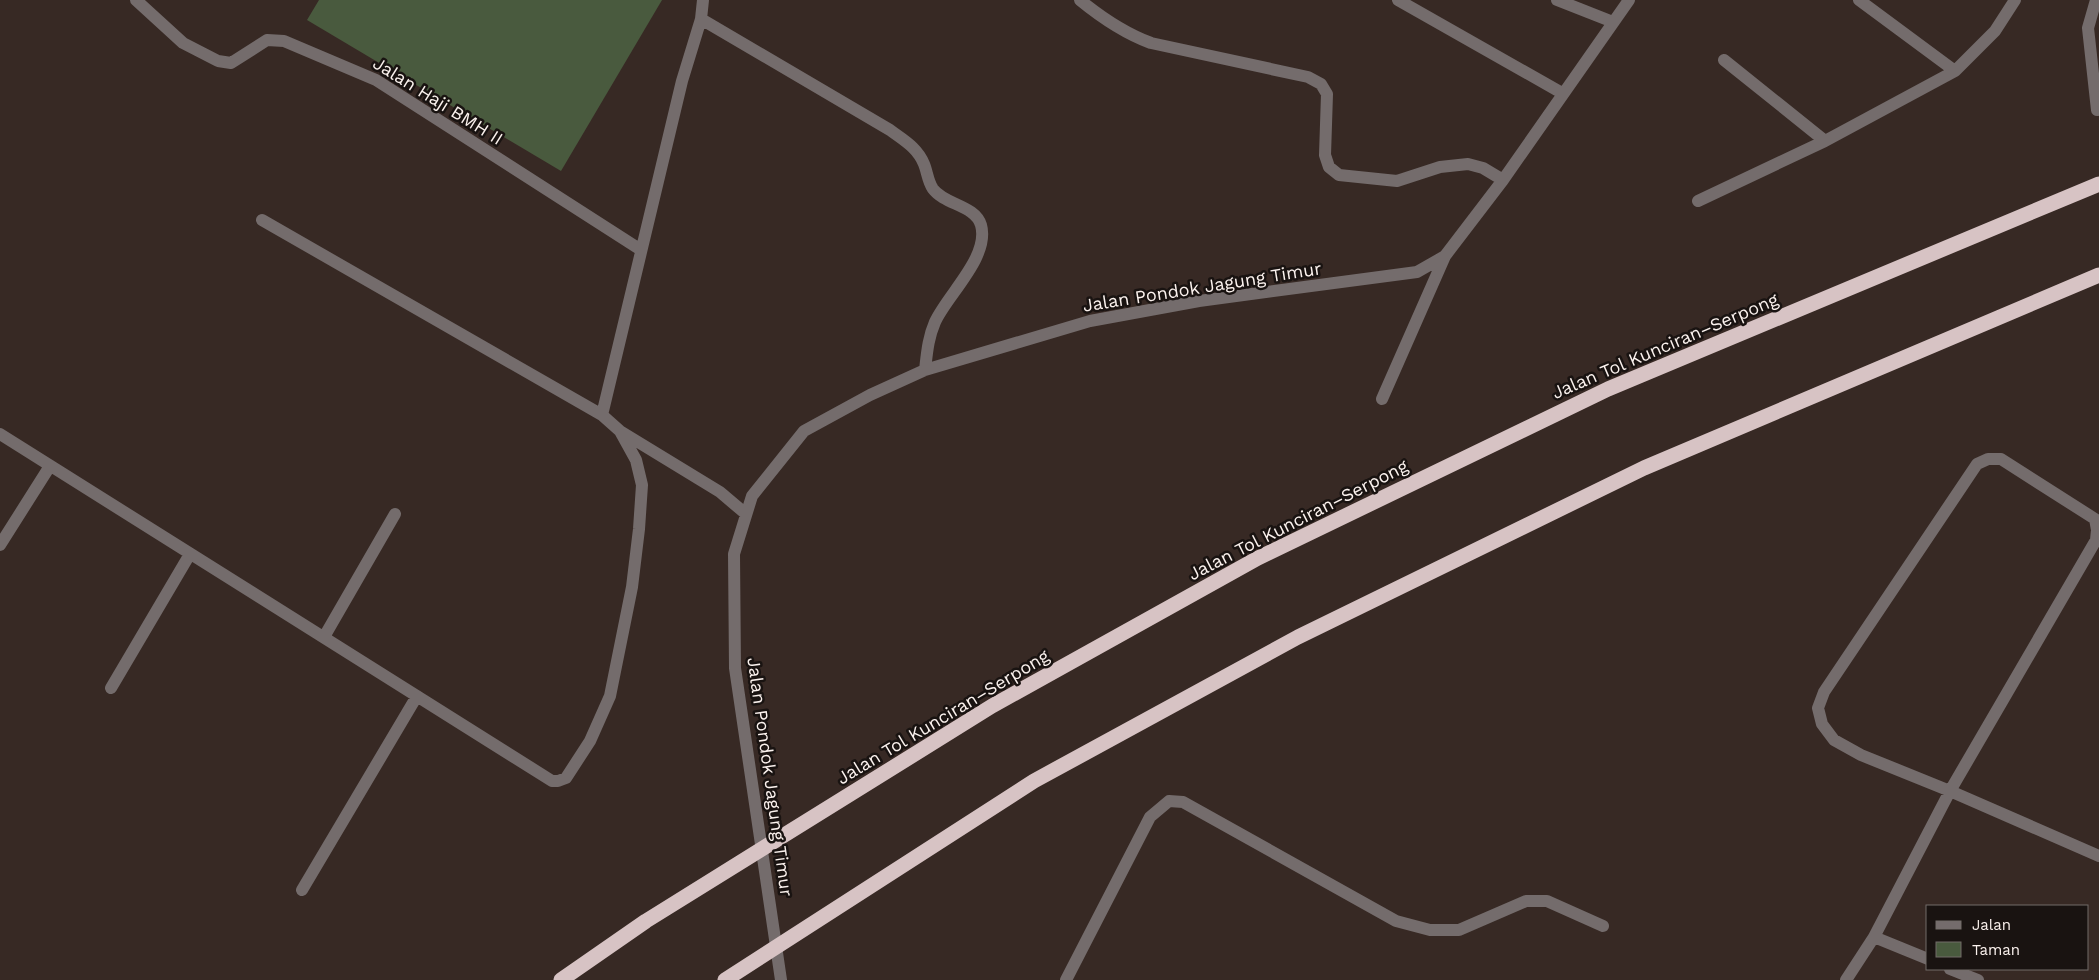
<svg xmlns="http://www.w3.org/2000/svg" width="2099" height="980" font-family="'Work Sans',sans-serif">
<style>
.green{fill:#495a3e}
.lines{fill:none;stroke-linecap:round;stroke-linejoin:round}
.minor{stroke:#746c6c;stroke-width:12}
.highway{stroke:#d7c3c4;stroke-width:15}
.labels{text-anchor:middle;stroke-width:5;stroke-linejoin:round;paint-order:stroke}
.street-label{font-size:18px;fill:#fbf2ee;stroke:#191311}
</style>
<rect width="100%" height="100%" fill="#372924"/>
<path class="green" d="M319,0H662L561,171L307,20Z"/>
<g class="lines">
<path class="minor" d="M136,0L183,43L218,61L231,63L267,40L284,41L376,80L641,250
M1080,0C1102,18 1124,33 1151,43L1308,77L1321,84L1327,94L1325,155L1329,167L1339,175L1397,181L1440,167L1468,164L1483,168L1503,180
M1398,0L1562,93
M1557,0L1613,22
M1859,0L1955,71
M2096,0L2088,28L2097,110
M701,19L890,130C903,140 917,147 924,164C927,171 928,182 933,189C945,205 975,205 981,225C990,257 947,295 935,322C928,338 927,353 925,370
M1724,60L1825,141
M1698,201L1825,141L1955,71L1995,31L2015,0
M262,220L602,415L620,431L720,492L746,514
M1382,399L1445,256L1503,180L1629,0
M602,415L682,81L701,19L703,0
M0,434L552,781H558L566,778L590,741L610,696L632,587L639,529L642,485L636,460L620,431
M1988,459H2001L2095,519L2097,530L2096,540L1950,791L1861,755L1834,740L1822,724L1818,708L1824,692L1977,464Z
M0,545L50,466
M324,637L395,514
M111,688L190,554
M302,890L417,696
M1874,937L1928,959
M1950,969L1978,980
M781,980L735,668L734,554L752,496L804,431L870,395L925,370L1090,321L1199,301L1417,272L1445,256
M1066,980L1150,817L1169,801L1183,802L1396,921L1430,930H1459L1526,901H1547L1603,926
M1846,980L1874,937L1950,791L2099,856"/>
<path class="highway" d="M561,980L646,921L992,706L1258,558L1608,389L2099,184
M725,980L1034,781L1298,637L1644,468L2099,275"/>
</g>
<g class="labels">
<g class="street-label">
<text transform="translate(438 101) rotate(32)" y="6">Jalan Haji BMH II</text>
<text transform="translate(1202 287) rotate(-9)" y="6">Jalan Pondok Jagung Timur</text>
<text transform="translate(1665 346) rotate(-23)" y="6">Jalan Tol Kunciran–Serpong</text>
<text transform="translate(1298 520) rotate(-27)" y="6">Jalan Tol Kunciran–Serpong</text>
<text transform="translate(943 717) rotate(-31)" y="6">Jalan Tol Kunciran–Serpong</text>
<text transform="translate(770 777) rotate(82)" y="6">Jalan Pondok Jagung Timur</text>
</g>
</g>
<rect x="1926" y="905" width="162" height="65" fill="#191311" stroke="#736c69"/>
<rect x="1936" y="921" width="25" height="8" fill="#746c6c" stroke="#736c69"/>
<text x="1972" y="930" font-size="15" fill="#fbf2ee">Jalan</text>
<rect x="1936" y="942" width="25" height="15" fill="#495a3e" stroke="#736c69"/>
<text x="1972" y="955" font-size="15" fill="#fbf2ee">Taman</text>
</svg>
